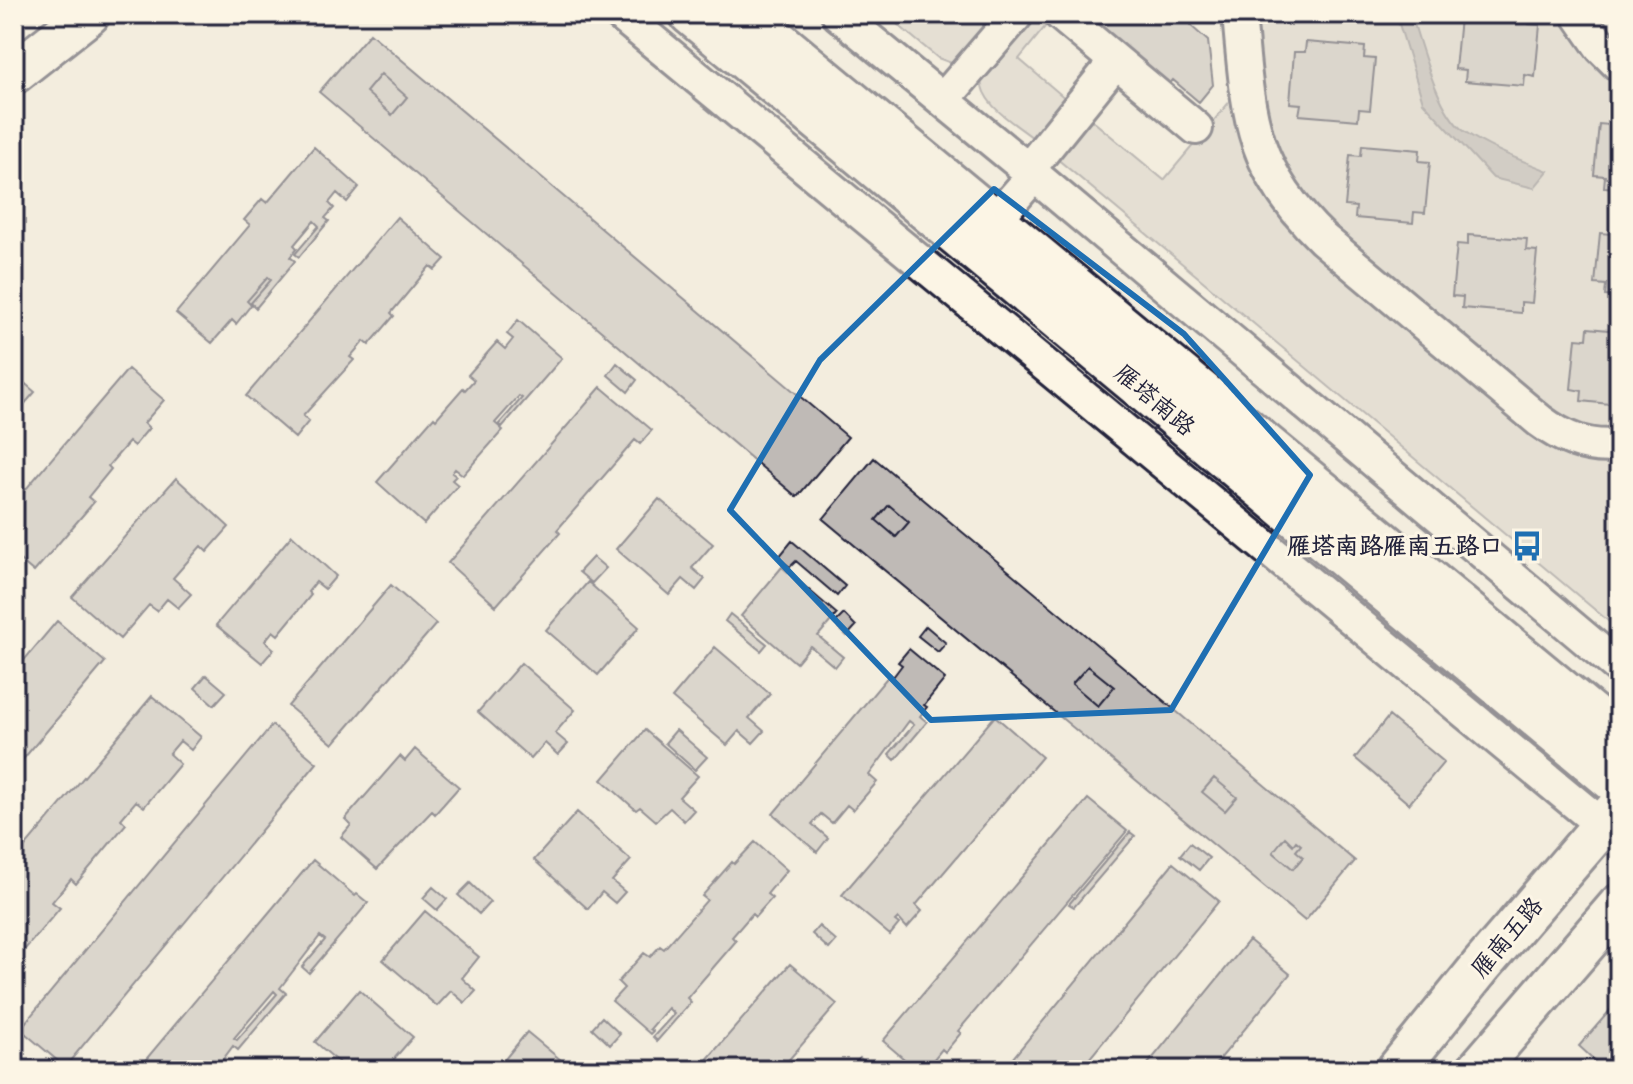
<svg xmlns="http://www.w3.org/2000/svg" width="1633" height="1084" font-family="Delius,'LXGW WenKai TC',sans-serif">
<style>
.green{fill:#d4cfc6;stroke:#7b7880;stroke-width:2}
.water{fill:#aca7a6;stroke:#75727b;stroke-width:2}
.building{fill:#bfbab6;stroke:#22223b;stroke-width:2;fill-rule:evenodd}
.lines{fill:none;stroke-linecap:round;stroke-linejoin:round}
.minor-casing{stroke:#22223b;stroke-width:38}
.major-casing{stroke:#22223b;stroke-width:46}
.minor{stroke:#fcf5e5;stroke-width:32}
.major{stroke:#fcf5e5;stroke-width:40}
.marked{fill:none;stroke:#1f6fb2;stroke-width:6;stroke-linejoin:round}
.labels{text-anchor:middle;stroke-width:6;stroke-linejoin:round;paint-order:stroke}
.street-label{font-size:24px;fill:#22223b;stroke:#fcf5e5}
.poi-label{font-size:24px;font-weight:bold;fill:#22223b;stroke:#fcf5e5;text-anchor:end}
</style>
<rect width="100%" height="100%" fill="#f3edde"/>
<filter id="ink" filterUnits="userSpaceOnUse"><feTurbulence type="fractalNoise" baseFrequency=".0125" numOctaves="2"/><feDisplacementMap in="SourceGraphic" scale="16" xChannelSelector="R" yChannelSelector="G"/><feConvolveMatrix kernelMatrix="1 2 1 2 8 2 1 2 1" color-interpolation-filters="sRGB"/></filter>
<g filter="url(#ink)">
<path class="green" d="M885,14H1004L954,64L938,58Z
M1031,14H1039L1049,22L1019,59L1066,99L1033,138C1013,122 979,104 981,76Z
M1250,14H1566L1619,79V435L1572,429L1325,227L1274,159Z
M1236,94L1244,138L1541,435L1619,456V630L1055,157L1088,117L1164,180Z"/>
<path class="water" d="M1396,14H1411C1421,45 1438,113 1464,131C1489,149 1521,160 1548,171L1534,188L1493,178L1423,102Z"/>
<path class="building" d="M1093,14H1201L1191,26L1208,41L1213,85L1199,102L1173,80L1165,89L1087,24Z
M1471,14H1530L1529,24L1540,25L1535,77L1525,75L1524,86L1465,81L1466,70L1455,69L1460,18L1471,19Z
M370,33L848,437L797,497L319,92ZM381,74L407,97L392,115L366,92Z
M1306,42L1365,47L1364,58L1375,59L1370,110L1359,109L1358,120L1299,115L1301,104L1290,103L1294,52H1305Z
M381,74L407,97L392,115L366,92Z
M1611,114H1619V188L1604,187L1605,176L1594,175L1599,124L1610,125Z
M1362,145L1420,150L1419,161L1430,162L1425,213L1414,212L1413,223L1355,218L1356,207L1345,206L1350,155L1361,156Z
M314,147L359,187L347,202L337,193L329,203L334,208L325,218L329,221L299,257L295,254L319,226L314,221L294,245L297,248L290,257L295,261L256,308L252,304L236,324L232,320L212,343L176,313L250,225L244,220L262,199L267,203ZM268,277L271,280L250,304L247,301Z
M397,217L445,259L435,270L430,266L391,313L394,316L369,345L364,341L350,357L354,360L303,416L309,421L295,438L246,396Z
M1612,223L1619,224V297L1605,296L1606,285L1595,284L1600,233L1611,234Z
M1468,235L1527,239L1526,250L1537,251L1532,303L1521,302V313L1462,308L1463,297L1452,296L1457,244L1468,245Z
M268,277L271,280L250,304L247,301Z
M518,320L562,358L502,427L499,424L522,398L519,396L495,423L503,430L463,475L455,469L452,473L456,476L452,480L458,485L424,524L377,482L434,417L436,419L463,388L465,390L474,380L468,375L497,342L505,349L513,339L507,334Z
M1588,328L1619,331V405L1581,401L1582,391L1571,389L1576,338L1587,339Z
M617,363L637,380L628,392L608,375Z
M128,369L164,400L144,423L149,428L134,446L129,442L108,466L111,469L88,497L94,502L34,572L14,555V503Z
M14,374L35,392L14,416Z
M601,387L652,430L640,444L635,440L557,530L560,533L496,606L448,563Z
M874,458L1355,861L1305,921L823,519ZM889,505L909,522L896,537L876,520ZM1088,666L1114,687L1098,706L1072,684ZM1214,778L1237,797L1225,811L1202,792ZM1285,837L1293,845L1296,841L1301,845L1296,851L1303,857L1293,869L1273,852Z
M176,478L229,527L207,552L201,546L173,578L191,594L178,608L167,599L157,611L149,605L120,639L72,597Z
M659,499L713,544L692,568L705,579L696,590L683,579L669,595L616,549Z
M889,505L909,522L896,537L876,520Z
M292,535L336,576L325,589L316,582L308,592L311,595L278,635L273,631L265,641L274,649L262,663L216,625Z
M792,541L845,586L837,596L796,561L790,567L778,558Z
M593,557L606,568L592,583L579,572Z
M782,567L837,614L818,636L843,657L835,667L810,646L796,663L741,616Z
M588,582L639,627L598,675L546,630Z
M391,585L436,624L333,744L288,706Z
M730,614L767,644L761,651L725,621Z
M844,614L856,626L847,636L834,624Z
M57,621L105,662L14,770V672Z
M926,626L946,643L938,652L918,636Z
M715,647L770,694L749,718L764,731L753,743L739,731L727,745L672,698Z
M909,649L945,679L924,705L927,707L920,716L927,722L895,760L889,754L914,725L909,721L869,775L877,782L853,810L847,805L832,823L821,814L812,824L828,838L817,852L773,814L890,674L893,677L902,665L898,662Z
M521,663L575,710L555,733L568,744L558,755L545,743L531,759L478,712Z
M1088,666L1114,687L1098,706L1072,684Z
M206,675L226,692L214,705L195,688Z
M152,696L201,737L191,750L180,741L169,754L180,764L144,807L136,801L121,819L126,824L76,884L71,879L52,902L60,908L14,962V860Z
M995,716L1042,757L916,905L922,911L907,928L898,918L895,921L899,924L890,935L842,895Z
M1389,716L1444,762L1409,804L1355,758Z
M272,725L317,763L65,1067L20,1029Z
M645,730L698,776L679,797L694,810L684,821L670,808L656,821L640,807L636,810L602,780Z
M676,730L707,757L695,770L665,743Z
M415,749L459,787L435,814L432,811L377,869L341,837L351,825L345,819L400,756L405,761Z
M1214,778L1237,797L1225,811L1202,792Z
M1088,799L1127,831L958,1031L961,1033L945,1052L942,1049L925,1070H917L883,1041Z
M577,812L631,860L612,881L625,892L615,903L602,892L588,909L534,860Z
M1130,832L1135,836L1074,907L1069,904Z
M1285,837L1293,845L1296,841L1301,845L1296,851L1303,857L1293,869L1273,852Z
M755,842L787,870L767,894L772,898L755,917L752,914L732,937L736,941L687,998L691,1002L657,1041L653,1037L674,1014L668,1008L650,1029L653,1031L650,1034L612,1001L624,988L618,982L644,953L650,957L660,946L664,949L707,900L702,896L732,862L734,864Z
M1190,843L1209,858L1199,870L1180,855Z
M313,860L355,896L357,894L368,903L309,973L302,967L325,940L320,936L280,988L286,993L238,1050L233,1046L215,1070H137ZM274,991L277,994L237,1040L234,1038Z
M1173,863L1219,901L1080,1070H1003Z
M470,883L490,902L479,914L458,895Z
M433,887L447,899L437,910L423,898Z
M425,911L479,957L462,978L476,991L465,1003L451,991L437,1006L383,960Z
M819,926L836,941L829,949L812,934Z
M1249,940L1290,974L1211,1070H1143Z
M790,964L837,1004L780,1070H698Z
M359,990L413,1037L393,1060L405,1070H348L315,1042Z
M1619,1000V1050L1603,1068L1579,1046Z
M602,1017L620,1034L610,1045L592,1028Z
M527,1032L573,1070H496Z
M860,1058L874,1070H850Z"/>
<g class="lines">
<g class="minor-casing">
<path id="minor" d="M620,14L1619,839
M838,14L1028,170L1619,667
M1060,14L1196,128
M1239,14C1248,110 1248,167 1323,239L1540,421C1564,439 1589,449 1619,445
M1578,14L1601,47L1619,65
M943,100L1017,14
M1028,170L1116,61
M995,220L1034,175"/>
</g>
<g class="major-casing">
<path id="major" d="M690,14L1619,786
M746,14L1619,737
M14,73L89,14
M1397,1070L1482,965L1619,806
M1477,1070L1619,905"/>
</g>
<use href="#minor" class="minor"/>
<use href="#major" class="major"/>
</g>
</g>
<path d="M0 0H1633V1084H0ZM994,189L1184,334L1310,475L1171,710L931,720L730,510L820,360Z" fill="#f3edde" fill-opacity=".55" fill-rule="evenodd"/>
<path class="marked" d="M994,189L1184,334L1310,475L1171,710L931,720L730,510L820,360Z"/>
<defs>
<g id="bus-bare" transform="scale(2.4)"><path d="M-5-6H5V4H4V6H2V4H-2V6H-4V4H-5ZM-3.5-4V0h7V-4ZM-3.5 1.2v1.5H-2V1.2ZM2 1.2v1.5H3.5V1.2Z" fill="#1f6fb2" stroke="#fcf5e5" stroke-width="2.5" paint-order="stroke"/></g>
</defs>
<g fill-rule="evenodd">
<use href="#bus-bare" x="1527" y="546"/>
</g>
<g class="labels">
<g class="street-label">
<text transform="translate(1155 400) rotate(40)" y="8">雁塔南路</text>
<text transform="translate(1507 937) rotate(-50)" y="8">雁南五路</text>
</g>
<g class="poi-label">
<text x="1503" y="554">雁塔南路雁南五路口</text>
</g>
</g>
<rect width="1633" height="1084" fill="none" stroke="#fcf5e5" stroke-width="48"/>
<rect x="24" y="24" width="1585" height="1036" fill="none" stroke="#22223b" stroke-width="3" filter="url(#ink)"/>
</svg>
